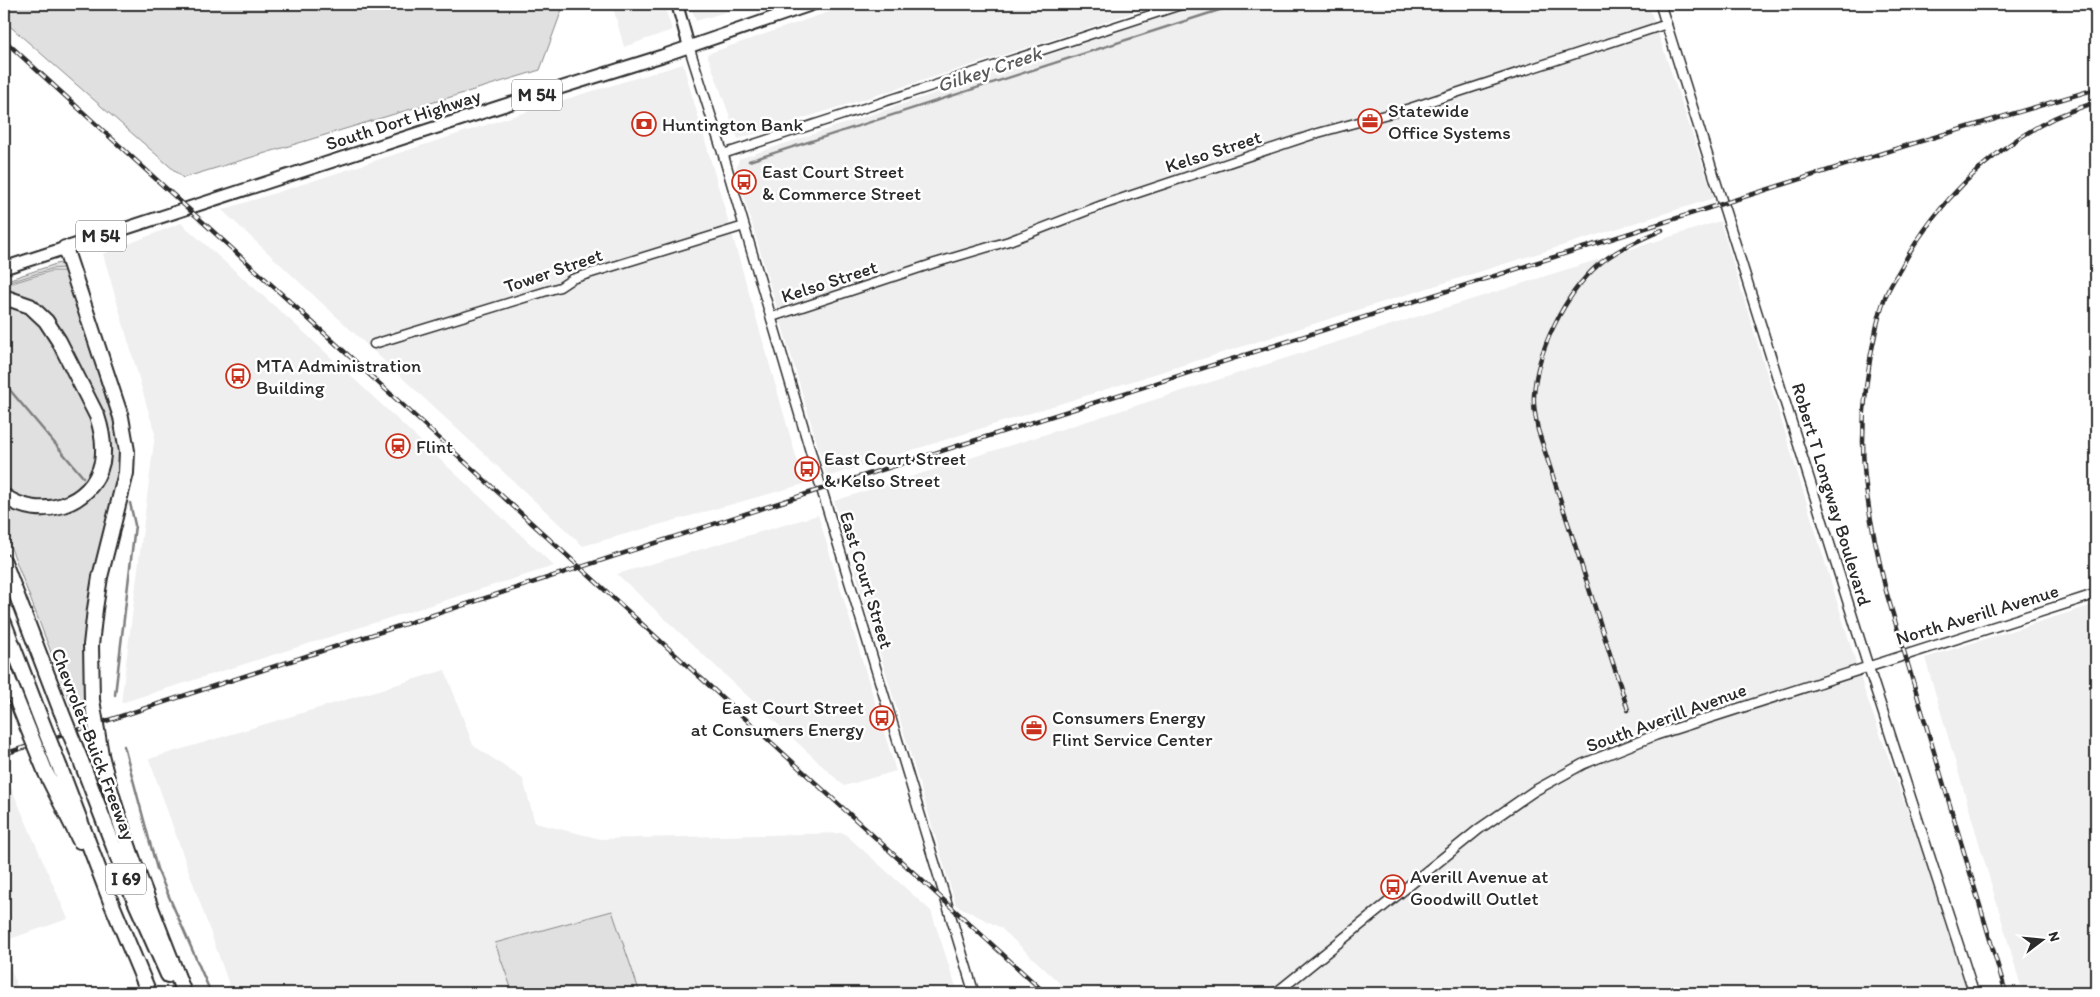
<svg xmlns="http://www.w3.org/2000/svg" width="2100" height="997" font-family="Itim,sans-serif">
<style>
.built{fill:#efefef}
.green{fill:#e0e0e0;stroke:#868686}
.lines{fill:none;stroke-linecap:round;stroke-linejoin:round}
.stream{stroke:#7e7e7e;stroke-width:2.5}
.minor-casing{stroke:#2b2b2b;stroke-width:11}
.tertiary-casing{stroke:#2b2b2b;stroke-width:12}
.secondary-casing{stroke:#2b2b2b;stroke-width:14}
.primary-casing{stroke:#2b2b2b;stroke-width:15}
.motorway-casing{stroke:#2b2b2b;stroke-width:18}
.minor{stroke:#fff;stroke-width:8}
.tertiary{stroke:#fff;stroke-width:9}
.secondary{stroke:#fff;stroke-width:10}
.primary{stroke:#fff;stroke-width:11}
.motorway{stroke:#fff;stroke-width:14}
.rail-casing{stroke:#2b2b2b;stroke-width:4.5}
.rail{stroke:#fff;stroke-width:2.5;stroke-dasharray:8;stroke-linecap:butt}
.motorway-bridge-casing{stroke:#2b2b2b;stroke-width:18;stroke-linecap:butt}
.motorway-bridge{stroke:#fff;stroke-width:14}
.labels{text-anchor:middle;stroke-width:5;stroke-linejoin:round;paint-order:stroke}
.shield{fill:#fff;stroke:#6b6b6b;stroke-width:1}
.shield-label{font-size:18px;font-weight:bold;fill:#2b2b2b}
.poi-label{font-size:19px;fill:#2b2b2b;stroke:#fff;text-anchor:start}
.street-label{font-size:19px;fill:#2b2b2b;stroke:#fff}
.water-label{font-size:20px;font-style:italic;fill:#5c5c5c;stroke:#fff}
</style>
<rect width="100%" height="100%" fill="#fff"/>
<filter id="ink" filterUnits="userSpaceOnUse"><feTurbulence type="fractalNoise" baseFrequency=".02" numOctaves="2"/><feDisplacementMap in="SourceGraphic" scale="10" xChannelSelector="R" yChannelSelector="G"/><feConvolveMatrix kernelMatrix="1 2 1 2 8 2 1 2 1" color-interpolation-filters="sRGB"/></filter>
<g filter="url(#ink)">
<path class="built" d="M612,4H664L672,30L624,47Z
M690,4H752L696,21Z
M852,4H1157L1082,30L738,139L707,54Z
M1200,4H1648L1714,198L827,477L736,170L739,159Z
M683,64L804,484L583,546L222,210L576,96Z
M1720,221L1865,692L1933,882L1969,993H1070L1001,928L956,905L834,501Z
M181,223L307,335L554,566L121,703L155,434L103,254Z
M818,515L896,771L844,786L617,574Z
M2096,604V993H2023L1925,658Z
M445,670L473,745L523,779L535,823L601,839L844,833L931,911L958,993H232L149,759Z
M4,771L68,919L4,941Z
M4,948L19,993H4Z"/>
<path class="green" d="M4,4H564L540,70L183,178L4,21Z
M59,263L64,268L51,269L7,283L4,291V281Z
M51,271H65L118,436L121,461L88,702L72,707L4,530V502L66,510L108,456L65,343L8,292L9,284Z
M5,303C16,307 27,311 35,319C51,335 60,356 69,375C85,407 109,443 88,478C81,489 70,497 58,500C38,505 20,500 4,488Z
M612,911L639,990L655,993H513L495,943Z"/>
<g class="lines">
<path class="stream" d="M749,161L1238,4
M4,383L83,477
M115,695L135,525L130,503
M124,746L157,869L211,993"/>
<g class="minor-casing">
<path id="minor" d="M723,154L1184,4
M772,317L935,263L1009,241L1102,205L1318,133L1410,108L1667,24
M374,344L560,287L572,279L744,226"/>
</g>
<g class="tertiary-casing">
<path id="tertiary" d="M1660,4L1868,666L1974,993
M689,47L723,154L823,494L974,993
M1276,993L1479,829L1534,791L1583,764L1656,735L2096,594"/>
</g>
<g class="secondary-casing">
<path id="secondary" d="M677,4L689,47"/>
</g>
<g class="primary-casing">
<path id="primary" d="M4,268L502,106L662,56L813,4"/>
</g>
<g class="motorway-casing">
<path id="motorway" d="M65,248L121,417L127,451L126,473L100,577L95,609L91,645L92,700
M4,297L30,306L46,321L59,341L97,416C102,431 105,446 102,462C92,507 39,521 4,496
M4,562L61,711
M4,623L40,717
M4,669L25,721
M101,755C121,837 154,915 184,993
M81,761L131,892L168,975
M60,768L111,902L149,993
M46,773L80,841"/>
</g>
<use href="#minor" class="minor"/>
<use href="#tertiary" class="tertiary"/>
<use href="#secondary" class="secondary"/>
<use href="#primary" class="primary"/>
<use href="#motorway" class="motorway"/>
<g class="rail-casing">
<path id="rail" d="M4,40L1045,993
M1628,710L1538,430C1536,419 1533,407 1534,396C1536,352 1565,294 1598,265C1617,249 1640,240 1662,230
M4,754L834,485L1908,145L2096,89
M2006,993L1886,591C1875,542 1863,492 1863,441C1863,402 1868,363 1877,325C1879,317 1881,308 1884,300C1888,288 1896,277 1902,266C1936,204 1989,150 2054,118C2067,112 2082,107 2096,102"/>
</g>
<use href="#rail" class="rail"/>
<g class="motorway-bridge-casing">
<path id="motorway-bridge" d="M92,700L101,755
M61,711L81,761
M40,717L60,768
M25,721L46,773"/>
</g>
<use href="#motorway-bridge" class="motorway-bridge"/>
</g>
</g>
<defs>
<g id="office-ring" transform="scale(1.25)"><circle r="9.5" fill="#fff" stroke="#c8321e" stroke-width="1.5"/><path d="M-6-3h4V-5.5h4V-3h4V5H-6ZM-1-4.5V-3h2v-1.5ZM-6 0V1H6V0Z" fill="#c8321e"/></g>
<g id="bank-ring" transform="scale(1.25)"><circle r="9.5" fill="#fff" stroke="#c8321e" stroke-width="1.5"/><path d="M-6-4H6V4H-6ZM0-2.3a2.3 2.3 0 1 0 0 4.6a2.3 2.3 0 1 0 0-4.6Z" fill="#c8321e"/></g>
<g id="bus-ring" transform="scale(1.25)"><circle r="9.5" fill="#fff" stroke="#c8321e" stroke-width="1.5"/><path d="M-5-6H5V4H4V6H2V4H-2V6H-4V4H-5ZM-3.5-4V0h7V-4ZM-3.5 1.2v1.5H-2V1.2ZM2 1.2v1.5H3.5V1.2Z" fill="#c8321e"/></g>
<g id="station-ring" transform="scale(1.25)"><circle r="9.5" fill="#fff" stroke="#c8321e" stroke-width="1.5"/><path d="M-3-6H3Q5-6 5-4V2Q5 4 3 4L4.5 6H3L1.5 4h-3L-3 6H-4.5L-3 4Q-5 4-5 2V-4Q-5-6-3-6ZM-3.5-4v3h7v-3ZM-3.5 1v1.5H-2V1ZM2 1v1.5H3.5V1Z" fill="#c8321e"/></g>
</defs>
<g fill-rule="evenodd">
<use href="#office-ring" x="1370" y="121"/>
<use href="#bank-ring" x="644" y="124"/>
<use href="#bus-ring" x="744" y="182"/>
<use href="#bus-ring" x="238" y="376"/>
<use href="#station-ring" x="398" y="446"/>
<use href="#bus-ring" x="807" y="469"/>
<use href="#bus-ring" x="882" y="718"/>
<use href="#office-ring" x="1034" y="728"/>
<use href="#bus-ring" x="1393" y="887"/>
</g>
<g class="labels">
<g class="shield">
<rect x="512" y="79.5" width="50" height="31" rx="4"/>
<rect x="76" y="220.5" width="50" height="31" rx="4"/>
<rect x="106" y="863.5" width="40" height="31" rx="4"/>
</g>
<g class="shield-label">
<text x="537" y="101">M 54</text>
<text x="101" y="242">M 54</text>
<text x="126" y="885">I 69</text>
</g>
<g class="poi-label">
<text x="1388" y="117">Statewide<tspan x="1388" dy="22">Office Systems</tspan></text>
<text x="662" y="131">Huntington Bank</text>
<text x="762" y="178">East Court Street<tspan x="762" dy="22">&amp; Commerce Street</tspan></text>
<text x="256" y="372">MTA Administration<tspan x="256" dy="22">Building</tspan></text>
<text x="416" y="453">Flint</text>
<text x="824" y="465">East Court Street<tspan x="824" dy="22">&amp; Kelso Street</tspan></text>
<text x="864" y="714" text-anchor="end">East Court Street<tspan x="864" dy="22">at Consumers Energy</tspan></text>
<text x="1052" y="724">Consumers Energy<tspan x="1052" dy="22">Flint Service Center</tspan></text>
<text x="1410" y="883">Averill Avenue at<tspan x="1410" dy="22">Goodwill Outlet</tspan></text>
</g>
<g class="street-label">
<text transform="translate(403 119) rotate(-18)" y="7">South Dort Highway</text>
<text transform="translate(1213 151) rotate(-18)" y="7">Kelso Street</text>
<text transform="translate(553 270) rotate(-19)" y="7">Tower Street</text>
<text transform="translate(829 281) rotate(-18)" y="7">Kelso Street</text>
<text transform="translate(1832 494) rotate(73)" y="7">Robert T Longway Boulevard</text>
<text transform="translate(867 580) rotate(73)" y="7">East Court Street</text>
<text transform="translate(1977 614) rotate(-17)" y="7">North Averill Avenue</text>
<text transform="translate(1666 717) rotate(-20)" y="7">South Averill Avenue</text>
<text transform="translate(94 744) rotate(69)" y="7">Chevrolet-Buick Freeway</text>
</g>
<g class="water-label">
<text transform="translate(989 69) rotate(-18)" y="7">Gilkey Creek</text>
</g>
</g>
<rect width="2100" height="997" fill="none" stroke="#fff" stroke-width="20"/>
<rect x="10" y="10" width="2080" height="977" fill="none" stroke="#2b2b2b" stroke-width="2" filter="url(#ink)"/>
<g transform="translate(2042 940) rotate(74)" stroke="#ffffff" stroke-width="4" paint-order="stroke">
<path d="M0-4L9 19L0 12L-9 19Z" fill="#2b2b2b"/>
<text y="-8" font-size="14" font-weight="bold" text-anchor="middle" fill="#2b2b2b">N</text>
</g>
</svg>
